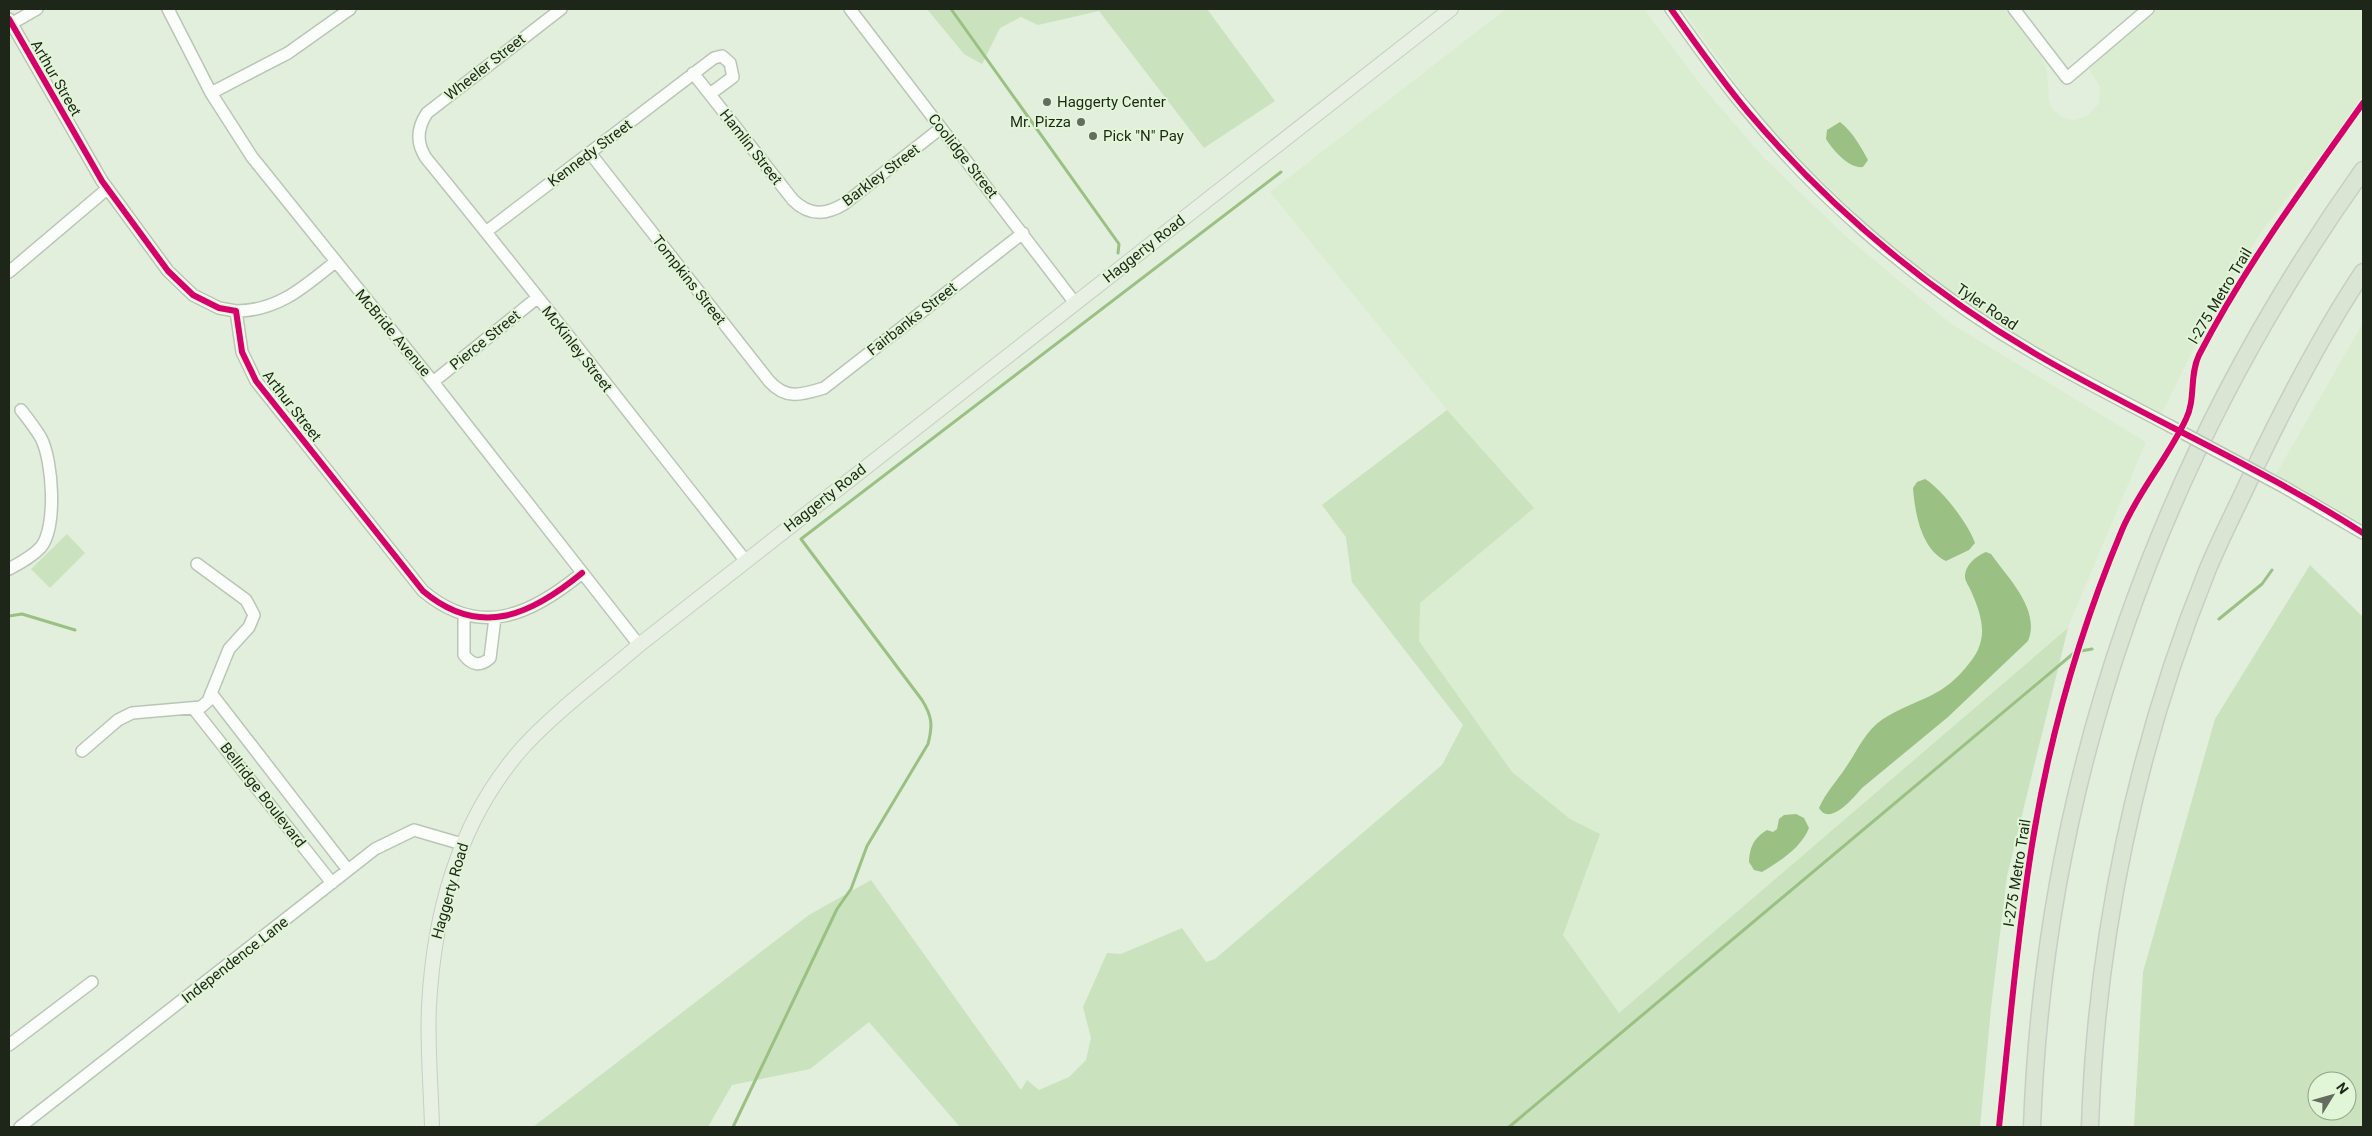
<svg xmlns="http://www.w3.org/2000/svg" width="2372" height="1136" font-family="Roboto,sans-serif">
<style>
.built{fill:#daedd0}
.green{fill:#cae2bd;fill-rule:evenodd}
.water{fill:#9ac083}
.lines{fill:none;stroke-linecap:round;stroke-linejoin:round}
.stream{stroke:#9ac083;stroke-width:3}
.minor-casing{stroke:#bbc5b7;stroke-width:14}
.major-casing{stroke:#c8cec5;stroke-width:16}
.highway-casing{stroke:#c8cec5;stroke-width:19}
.minor{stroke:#fbfdfa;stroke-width:11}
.major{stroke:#e8efe3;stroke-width:14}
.highway{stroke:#dae5d4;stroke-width:16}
.minor-bridge-casing{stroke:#bbc5b7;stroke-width:14;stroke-linecap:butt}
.minor-bridge{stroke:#fbfdfa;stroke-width:11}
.cycleway-casing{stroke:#e1f6d6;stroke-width:9}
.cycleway{stroke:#d6006c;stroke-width:6}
.poi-dot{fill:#636c5e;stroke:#e1f6d6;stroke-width:2}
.labels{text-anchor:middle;stroke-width:4;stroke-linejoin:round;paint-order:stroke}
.street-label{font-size:15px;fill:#1e261a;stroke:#e1f6d6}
.poi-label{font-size:15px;fill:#1e261a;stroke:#e1f6d6;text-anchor:start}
</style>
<rect width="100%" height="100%" fill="#e3efdd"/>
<path class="built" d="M1506,9H1644L1701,85L1765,159L1850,240L1950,323L2146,442L2066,632L1619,1013L1442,765L1463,725L1352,582L1346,537L1322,505L1447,410L1270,192Z
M1682,9H2005L2042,57L2047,72L2049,100L2052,109L2062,117L2073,120L2088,116L2099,103L2100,87L2089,69L2091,64L2157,9H2363V99L2260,234L2218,300L2161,415L2046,355L2002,328L1957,297L1876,233L1785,144L1757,112Z
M2363,323V524L2276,474Z"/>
<path class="green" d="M927,9H1207L1275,101L1204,148L1099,11L1038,25L1021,17L1000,28L982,64L964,54Z
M1447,410L1534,508L1420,603L1419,641L1512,772L1570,819L1600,834L1563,935L1619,1013L2068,628L2007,876L1991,1008L1980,1127H960L869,1022L810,1069L732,1085L708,1127H533L809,915L871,880L1021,1090L1027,1080L1039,1090L1069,1077L1086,1060L1091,1038L1083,1007L1107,953L1121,954L1182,928L1206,962L1215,959L1442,765L1463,725L1352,582L1346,537L1322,505Z
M67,534L85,553L50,588L31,569Z
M2310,565L2363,617V1127H2134L2143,972L2215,719ZM2317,1081H2347V1111H2317Z"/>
<path class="water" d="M1840,122C1852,131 1861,147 1868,160L1863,167C1849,169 1833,150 1826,139L1827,130Z
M1925,479C1942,489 1969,525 1975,543L1969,550L1946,561C1921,549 1915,513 1913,488L1917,482Z
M1986,552L1991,554C2008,578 2041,610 2028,641L1948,717L1862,788C1854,797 1830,827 1819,808C1826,792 1837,781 1846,767C1858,750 1865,731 1883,719C1920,696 1942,700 1971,661C1989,638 1982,616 1971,591C1969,586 1965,581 1965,577C1965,565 1976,556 1986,552Z
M1796,814L1804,818L1809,828C1801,848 1780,861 1762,872L1754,870L1749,862C1750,846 1754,838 1767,830L1773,832L1777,829L1779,819L1784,815Z"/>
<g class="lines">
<path class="stream" d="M951,9L1119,244L1118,253
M9,616L22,614L75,630
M2219,619L2262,584L2272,570
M733,1127L837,909L851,889L867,846L928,744C933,725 932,716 922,700L801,539L1281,172
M1509,1127L2075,652L2092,649"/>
<g class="minor-casing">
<path id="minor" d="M168,9L211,93L252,157L433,382L639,645
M561,9L427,113C417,128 416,143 426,158C534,290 639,426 745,560
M850,9L1075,303
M1671,9C1695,43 1719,77 1746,109C1817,196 1906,273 2001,333C2055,367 2113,396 2170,426
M2014,9L2067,78L2148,9
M9,19L102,181L168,271L193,295L219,308L236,311L242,352L256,381L423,591C480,639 531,615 582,573
M9,25L37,9
M693,73L793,200C809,216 826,215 844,204L941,128
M211,93L288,53L350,9
M590,153L769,381C786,400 801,395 824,388L1023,233
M487,231L714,58L722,56L730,63L733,77L710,94
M9,272L107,189
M236,311C278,311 304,287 335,262
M433,382L537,298
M2284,487L2363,533
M9,569C20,563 32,557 41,547C57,527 53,461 41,438C36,429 28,419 21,410
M464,614V655C472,665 480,667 490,658L495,618
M211,693L348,870
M193,708L332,883
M82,751L118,720L132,713L201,707L208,701L229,649L249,627L254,615L246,600L197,564
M9,1045L92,982
M20,1127L375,849L414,830L462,844"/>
</g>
<g class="major-casing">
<path id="major" d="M432,1127C431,1087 427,1046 429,1006C434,911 460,817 525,745C560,708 601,678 639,645L1451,9"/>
</g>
<g class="highway-casing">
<path id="highway" d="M2032,1127C2045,776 2160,455 2363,170
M2090,1127C2096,938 2136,747 2207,571C2221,537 2238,505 2253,472C2286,403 2321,335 2363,272"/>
</g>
<use href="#minor" class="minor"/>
<use href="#major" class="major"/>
<use href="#highway" class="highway"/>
<g class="minor-bridge-casing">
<path id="minor-bridge" d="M2170,426L2284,487"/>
</g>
<use href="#minor-bridge" class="minor-bridge"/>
<g class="cycleway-casing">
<path id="cycleway" d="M1671,9C1696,44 1720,79 1748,112C1829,207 1926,289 2034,353C2141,416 2258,465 2363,533
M9,19L102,181L168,271L193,295L219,308L236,311L242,352L256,381L423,591C480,639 531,615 582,573
M1999,1127C2009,1033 2017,939 2032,845C2049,738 2080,630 2122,530C2139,490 2168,458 2186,419C2196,399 2189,376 2199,355C2245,266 2305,185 2363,103"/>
</g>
<use href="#cycleway" class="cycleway"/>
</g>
<g class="poi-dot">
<circle cx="1047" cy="102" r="5"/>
<circle cx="1081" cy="122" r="5"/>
<circle cx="1093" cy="136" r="5"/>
</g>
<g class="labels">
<g class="street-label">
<text transform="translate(485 67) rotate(-38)" y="5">Wheeler Street</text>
<text transform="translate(56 78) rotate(60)" y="5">Arthur Street</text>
<text transform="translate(751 147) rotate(52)" y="5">Hamlin Street</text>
<text transform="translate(590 153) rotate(-37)" y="5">Kennedy Street</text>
<text transform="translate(963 156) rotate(52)" y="5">Coolidge Street</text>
<text transform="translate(881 175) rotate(-37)" y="5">Barkley Street</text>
<text transform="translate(1144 249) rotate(-38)" y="5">Haggerty Road</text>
<text transform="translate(689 280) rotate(52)" y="5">Tompkins Street</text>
<text transform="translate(2220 296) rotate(-59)" y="5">I-275 Metro Trail</text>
<text transform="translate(1987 307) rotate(34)" y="5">Tyler Road</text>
<text transform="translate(912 319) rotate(-38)" y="5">Fairbanks Street</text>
<text transform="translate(393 333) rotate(50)" y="5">McBride Avenue</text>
<text transform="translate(485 340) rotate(-39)" y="5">Pierce Street</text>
<text transform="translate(577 349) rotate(52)" y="5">McKinley Street</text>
<text transform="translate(292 406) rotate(52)" y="5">Arthur Street</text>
<text transform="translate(825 498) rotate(-38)" y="5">Haggerty Road</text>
<text transform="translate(263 795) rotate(52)" y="5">Bellridge Boulevard</text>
<text transform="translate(2017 873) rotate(-81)" y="5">I-275 Metro Trail</text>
<text transform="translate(450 891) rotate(-74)" y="5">Haggerty Road</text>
<text transform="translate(235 960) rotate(-38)" y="5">Independence Lane</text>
</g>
<g class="poi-label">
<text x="1057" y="107">Haggerty Center</text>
<text x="1071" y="127" text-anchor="end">Mr. Pizza</text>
<text x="1103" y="141">Pick "N" Pay</text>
</g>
</g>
<rect width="2372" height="1136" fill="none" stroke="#1e261a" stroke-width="20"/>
<g transform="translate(2332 1096) rotate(53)"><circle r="24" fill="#e1f6d6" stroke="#93a38b"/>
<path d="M0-4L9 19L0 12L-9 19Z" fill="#636c5e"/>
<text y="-8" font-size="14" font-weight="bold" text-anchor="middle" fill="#1e261a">N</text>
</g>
</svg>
